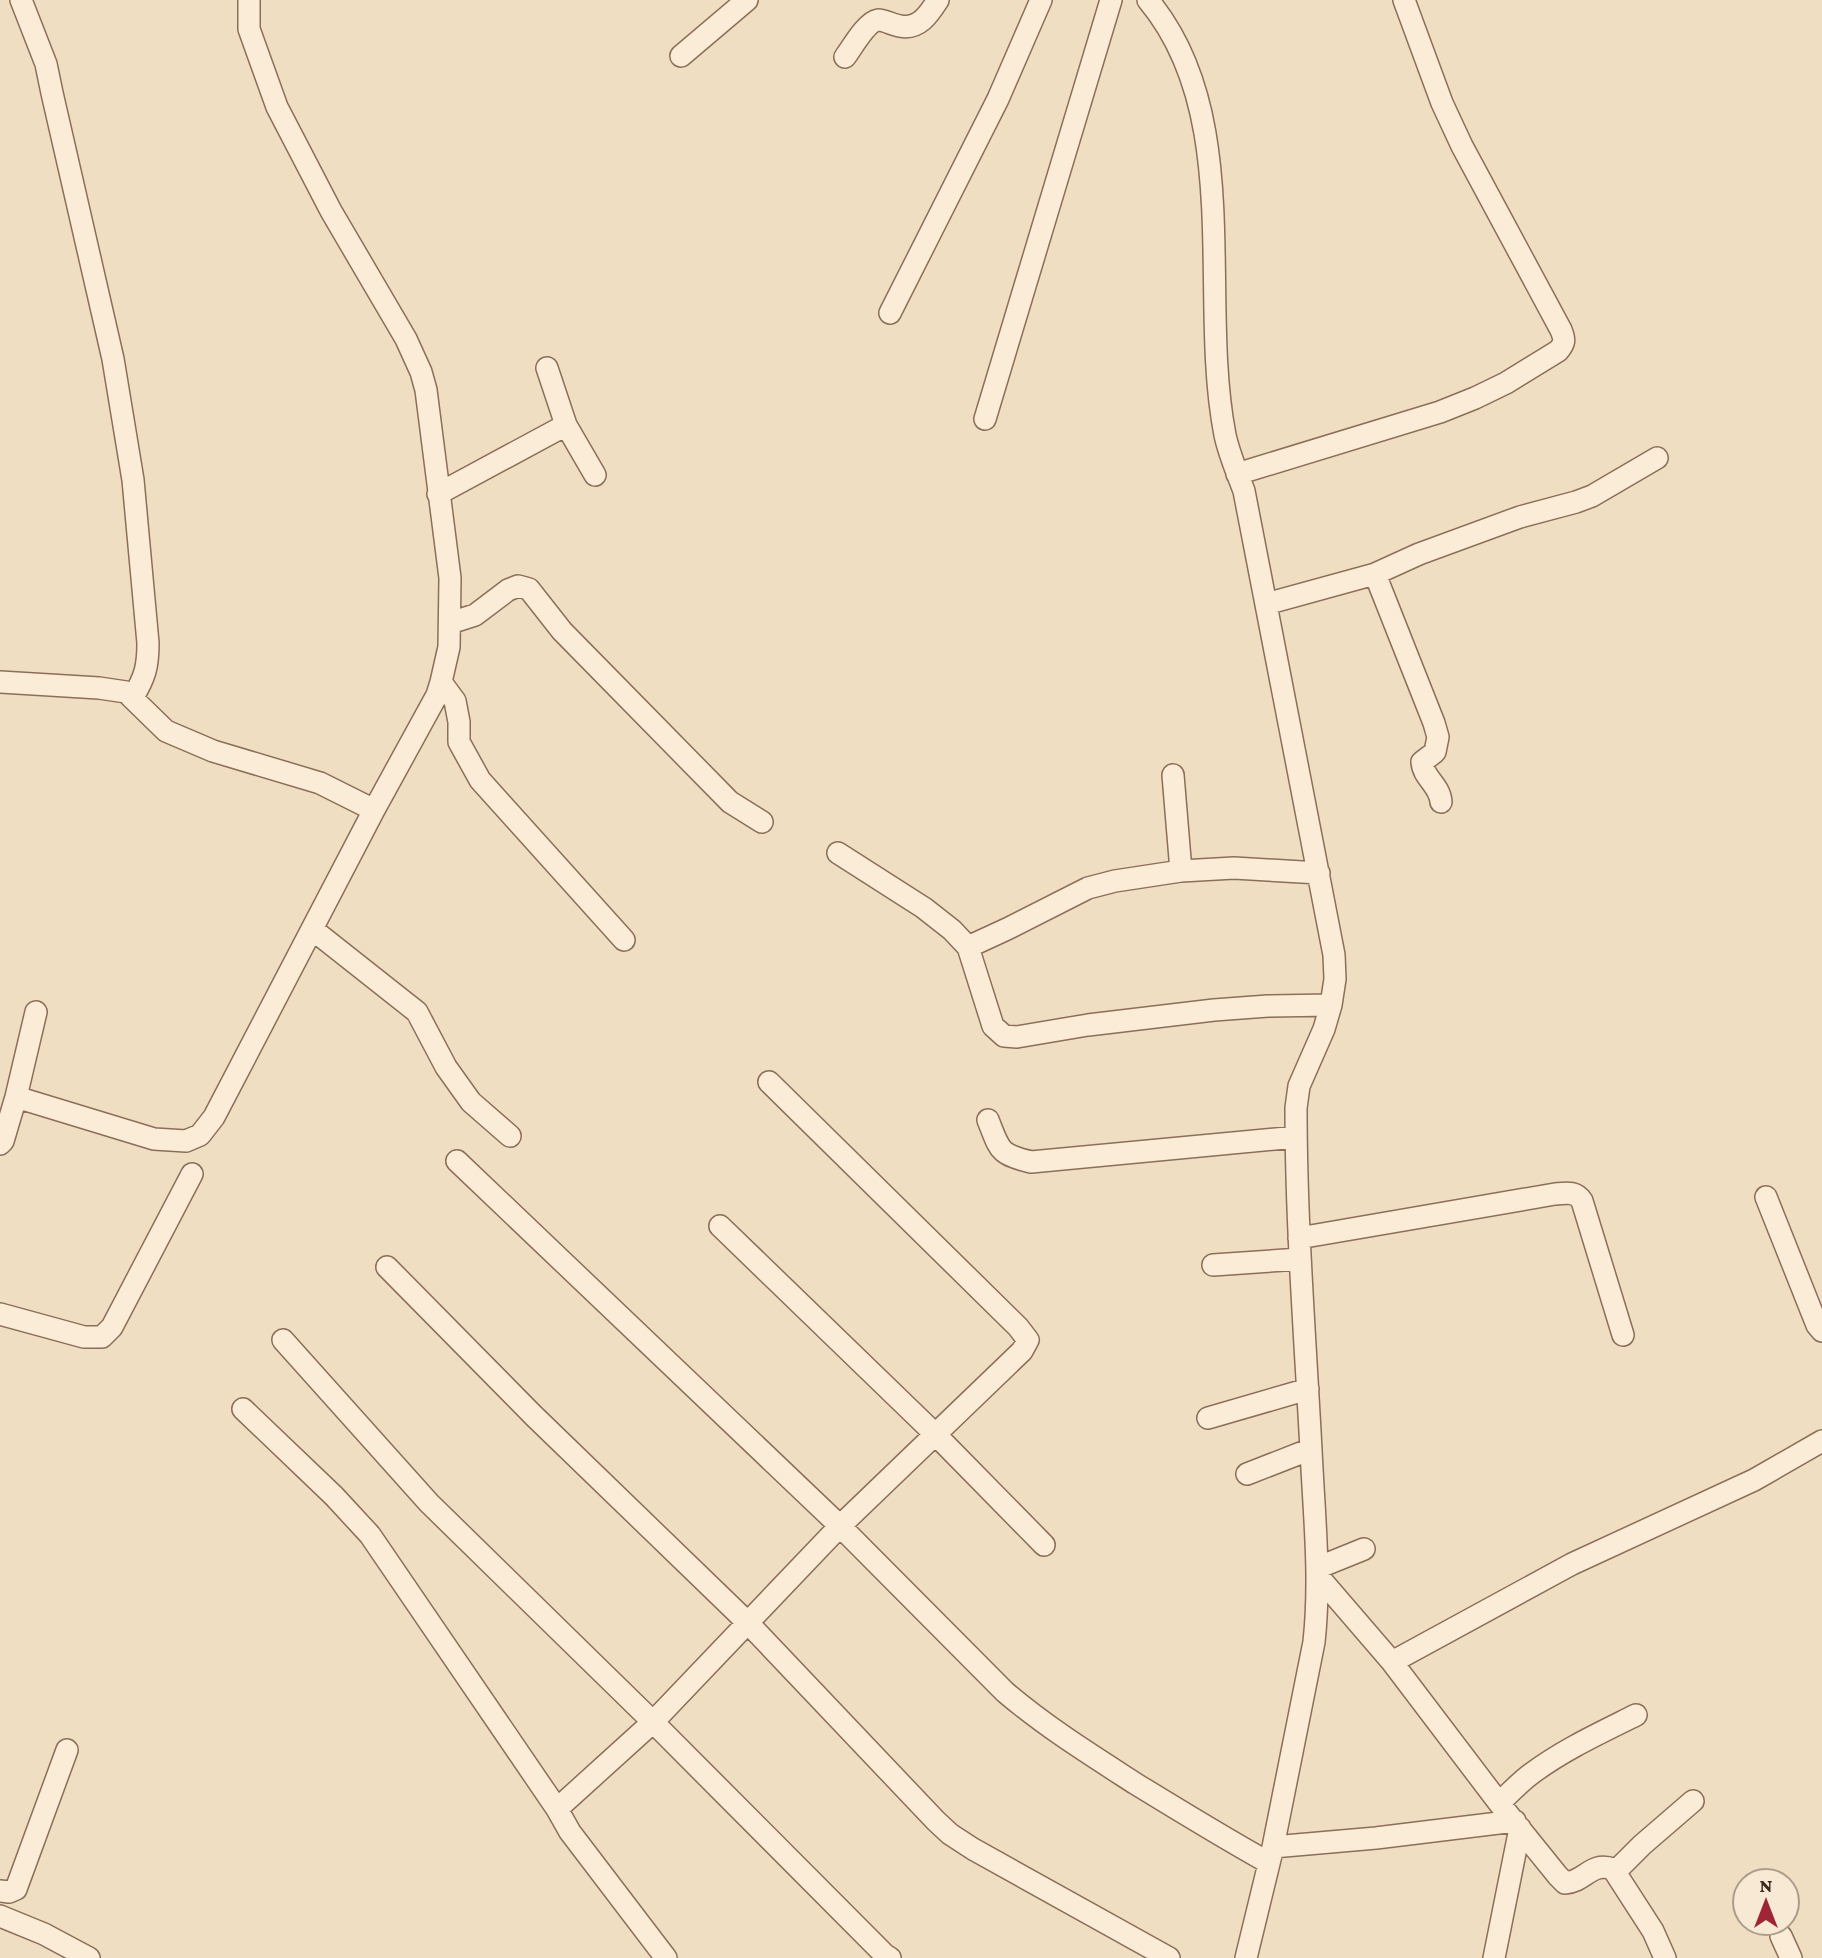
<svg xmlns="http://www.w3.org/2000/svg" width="1822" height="1958" font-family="'Crimson Pro',serif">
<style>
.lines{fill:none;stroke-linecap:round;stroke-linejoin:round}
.minor-casing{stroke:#8c6e59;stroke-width:24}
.minor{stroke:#faecd7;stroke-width:21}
</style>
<rect width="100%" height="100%" fill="#f0dec3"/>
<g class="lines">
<g class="minor-casing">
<path id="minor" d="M21,0L46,64L52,93L113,359L133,480L148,643C148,667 145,677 133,697
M1148,0C1245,116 1198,297 1225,435C1229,454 1237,472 1244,491L1334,955L1335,979L1331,1005L1324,1029L1299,1086L1296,1108C1296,1222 1305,1336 1311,1450C1314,1514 1321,1578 1314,1642L1273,1847L1246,1958
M681,56L747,0
M845,57C852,48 866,22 878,20C885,20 893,25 900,26C919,30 929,14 938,0
M890,313L998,99L1041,0
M985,419L1111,0
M566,425L595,475
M1237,474L1440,412L1475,398L1506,383L1558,351C1565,343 1565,340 1561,330L1462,146L1442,103L1404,0
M438,494L566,425L547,368
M1375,574L1434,723L1438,737L1435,752L1422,762C1423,778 1440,785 1441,802
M1266,604L1375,574L1419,554L1520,517L1576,502L1592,496L1657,458
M450,623L475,615L508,590L518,586L529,589L562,631L730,802L762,822
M0,682L99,688L126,692L166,731L213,751L320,783L374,810
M441,682L455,701L459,722V742L480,780L624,940
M1173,775L1181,871
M838,853L924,908L952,930L968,947L993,1026L1004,1036L1017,1037L1088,1025L1214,1010L1268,1006L1331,1005
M312,929L417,1012L446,1067L471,1102L510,1136
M968,947L1007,929L1088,888L1115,881L1181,871L1234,868L1319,873
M16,1097L154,1139L186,1141L200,1135L214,1117L374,810L437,695L441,682L449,647L450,578L426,390L421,372L406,339L331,211L277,107L249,29V0
M988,1120C1000,1150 998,1154 1031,1162L1296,1137
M0,1144L3,1141L16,1097L36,1012
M457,1161L840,1526L1005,1692C1046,1727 1091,1755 1136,1784C1180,1811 1224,1838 1269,1863
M1766,1197L1817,1325L1822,1331
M720,1226L935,1434L1044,1545
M1299,1238L1555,1194C1566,1193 1576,1191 1582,1201L1623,1335
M1213,1265L1300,1259
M387,1267L534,1416L748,1623L936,1821L950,1834L973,1849L1169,1958
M0,1314L84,1337H102L112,1327L192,1174
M283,1340L429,1503L653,1722L885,1955L890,1958
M243,1409L334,1496L370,1535L557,1809L570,1832L666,1958
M1208,1418L1308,1389
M1247,1474L1311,1449
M1317,1568L1364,1549
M1318,1576L1392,1662L1499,1803L1558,1876L1565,1883C1585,1882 1591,1861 1613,1869L1653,1931L1665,1958
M1392,1662L1572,1564L1754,1480L1822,1441
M1499,1803C1510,1793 1520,1782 1531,1774C1563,1750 1600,1733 1636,1715
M557,1809L653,1722L840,1526L1022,1351L1028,1340L1018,1327L769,1082
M1273,1847L1376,1838L1515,1821
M1615,1872L1642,1845L1693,1801
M0,1891L9,1892L16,1889L67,1750
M0,1916L44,1934L89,1958
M1781,1936L1791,1958
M1494,1958L1520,1828"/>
</g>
<use href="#minor" class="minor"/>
</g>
<g transform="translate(1766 1902)"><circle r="33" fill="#f7e9d3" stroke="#ac9c8b" stroke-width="2"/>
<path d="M0-5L12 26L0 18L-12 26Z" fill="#9e2634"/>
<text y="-10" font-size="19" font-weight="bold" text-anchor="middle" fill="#3b281e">N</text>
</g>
</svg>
